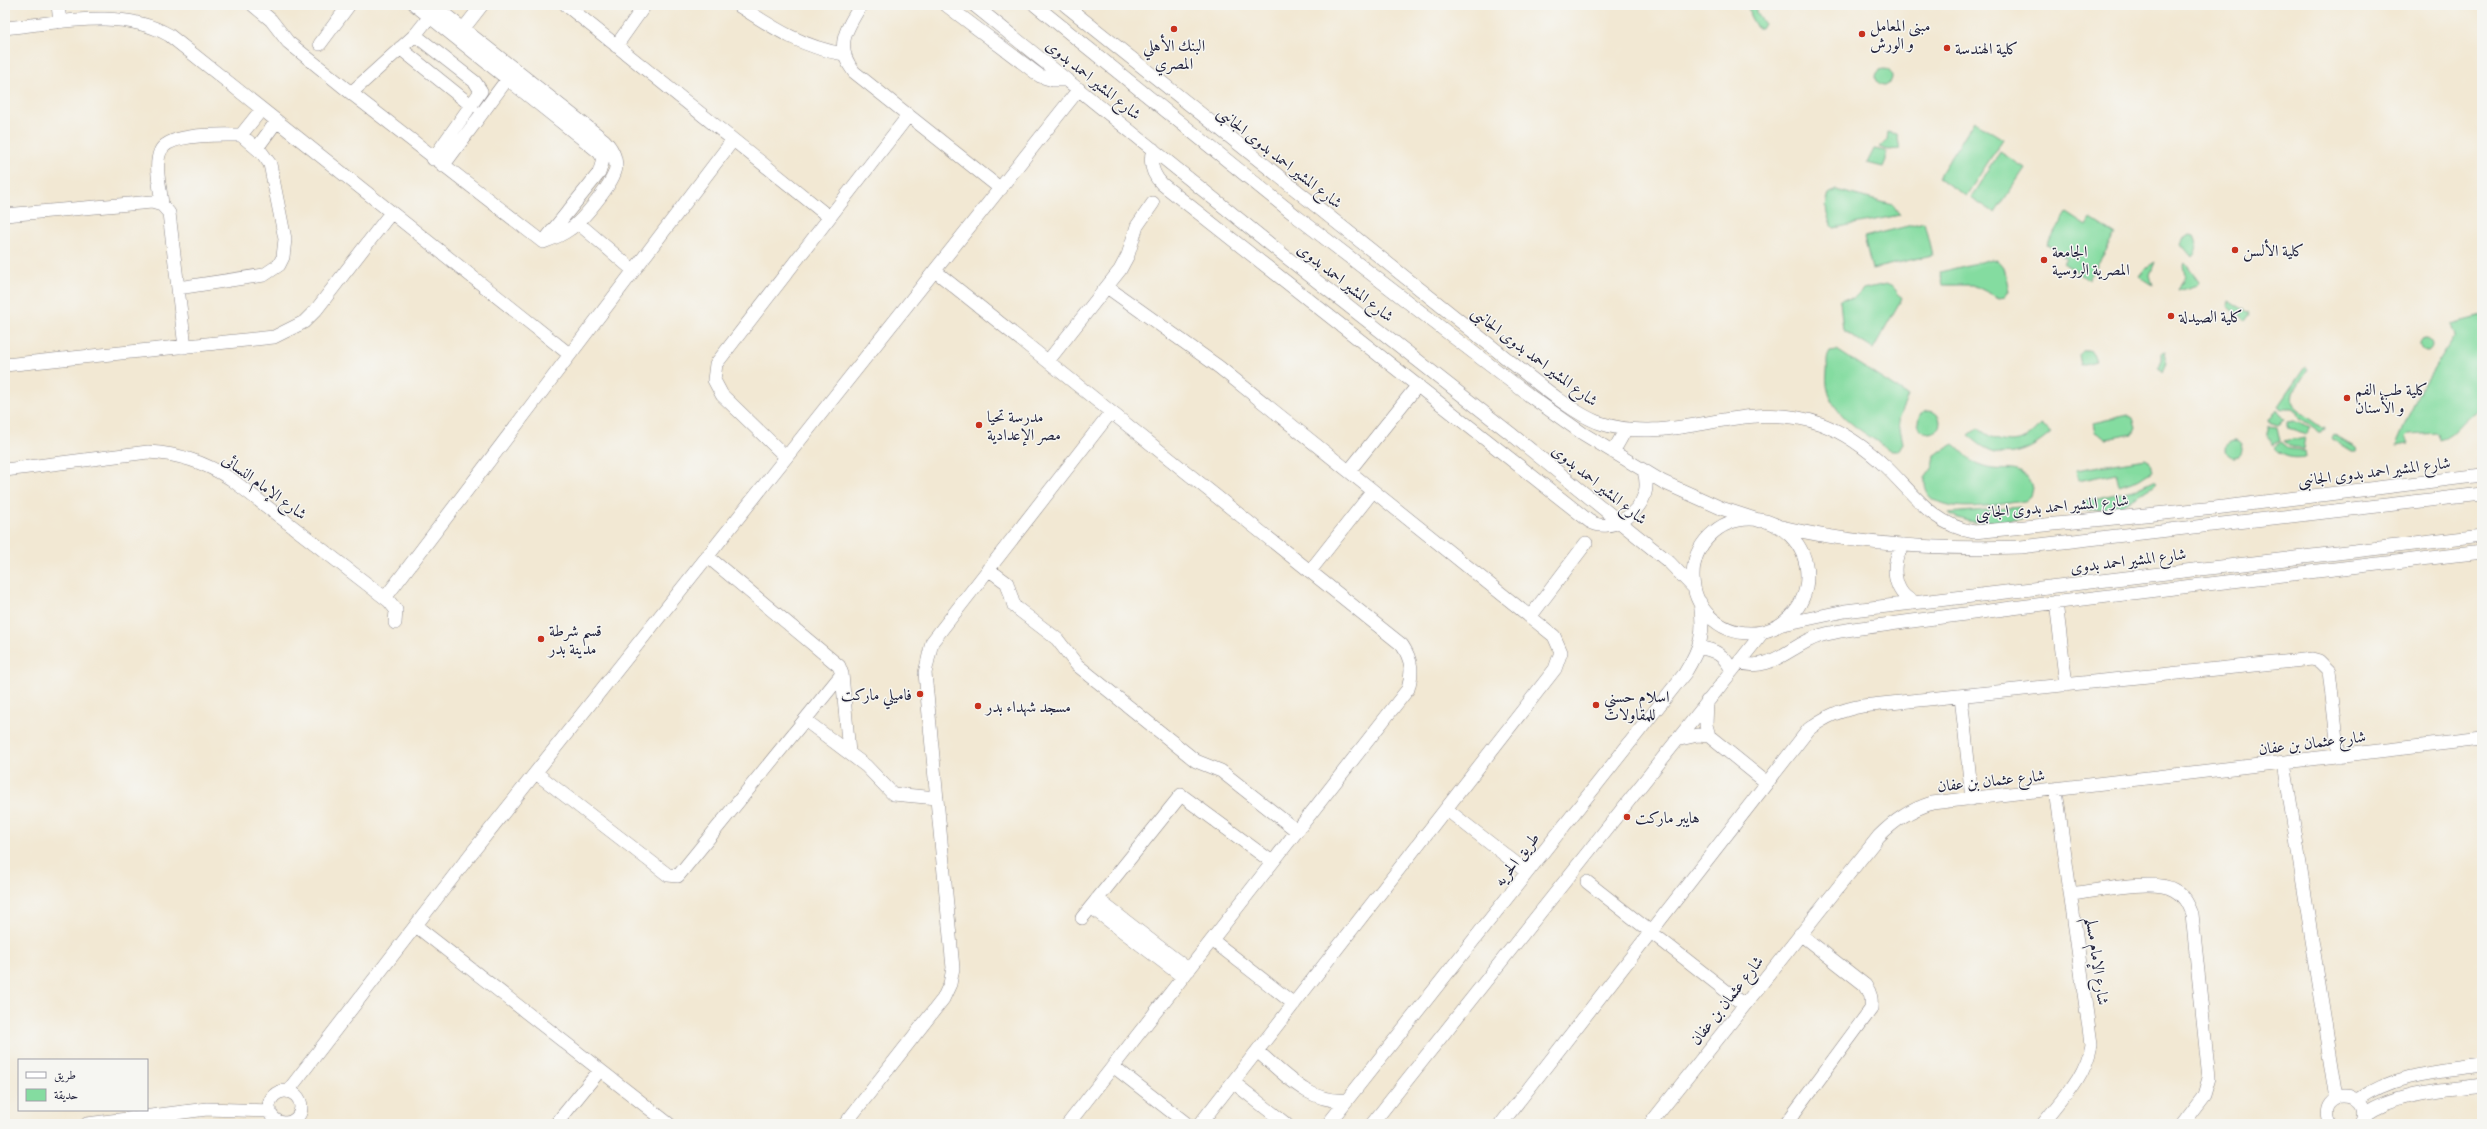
<svg xmlns="http://www.w3.org/2000/svg" width="2487" height="1129" font-family="'Sorts Mill Goudy',Amiri,serif">
<style>
.green{fill:#84dca0;stroke:#537f6e}
.lines{fill:none;stroke-linecap:round;stroke-linejoin:round}
.minor-casing{stroke:#8a8587;stroke-width:14}
.minor{stroke:#fff;stroke-width:13}
.poi-dot{fill:#c8321e;stroke:#f6f6f2;stroke-width:1.5}
.labels{text-anchor:middle;stroke-width:3;stroke-linejoin:round;paint-order:stroke}
.poi-label{font-size:16px;fill:#22223b;stroke:#f6f6f2;text-anchor:start}
.street-label{font-size:16px;fill:#22223b;stroke:#f6f6f2}
</style>
<rect width="100%" height="100%" fill="#f6f6f2"/>
<filter id="ink" filterUnits="userSpaceOnUse"><feTurbulence type="fractalNoise" baseFrequency=".025" numOctaves="2"/><feDisplacementMap in="SourceGraphic" scale="8" xChannelSelector="R" yChannelSelector="G"/><feConvolveMatrix kernelMatrix="1 2 1 2 8 2 1 2 1" color-interpolation-filters="sRGB"/></filter>
<filter id="wash" filterUnits="userSpaceOnUse"><feTurbulence type="fractalNoise" baseFrequency=".012" numOctaves="4" result="noise"/><feDisplacementMap in="SourceGraphic" scale="16" xChannelSelector="R" yChannelSelector="G"/><feGaussianBlur stdDeviation="0.9" result="paint"/><feColorMatrix in="noise" values="0 0 0 0 0 0 0 0 0 0 0 0 0 0 0 0 0 1.4 0 .05"/><feComposite in="paint" operator="in"/></filter>
<g filter="url(#wash)">
<rect width="100%" height="100%" fill="#f2e8d3"/>
<path class="green" d="M1748,5H1756V12L1764,23L1761,28H1757L1750,16Z
M1876 77a8 8 0 1 1 16 0a8 8 0 1 1-16 0Z
M1974,121L2003,139L1966,196L1938,178Z
M1888,132L1897,134L1900,149L1888,150L1880,147L1887,140Z
M1874,149L1886,151V160L1883,167L1867,163Z
M2000,152L2025,168L1995,213L1971,197Z
M1836,190L1893,205L1900,215L1834,228C1826,218 1824,206 1829,194Z
M2067,213L2087,226L2091,219L2116,235L2088,279L2063,263L2067,258L2047,245Z
M1924,222L1932,255L1872,269L1864,237Z
M2190,234L2194,235C2198,242 2198,251 2192,257L2181,244L2183,239Z
M1992,259L1999,261L2004,267L2009,291L2005,297L1999,298L1973,285H1943L1940,272Z
M2155,262L2150,275L2153,286L2139,277L2147,267Z
M2185,263L2199,282L2197,285L2178,291L2185,276L2183,265Z
M1886,284L1893,287L1902,298L1873,349L1843,330L1840,301L1842,299L1854,298L1863,289Z
M2229,301L2250,313L2244,321L2228,306Z
M2482,316V410C2464,413 2457,437 2439,440L2438,433L2409,435L2406,438L2409,444L2396,446L2417,396L2455,335L2451,324Z
M2420 345a6 6 0 1 1 12 0a6 6 0 1 1-12 0Z
M1837,350L1908,396L1898,419L1903,443L1898,451H1891C1862,430 1822,413 1827,372C1828,365 1825,358 1830,351Z
M2089,350L2093,353L2096,361L2081,365L2079,355L2084,350Z
M2165,351L2167,364L2163,373L2159,368L2162,360V352Z
M2305,367L2308,369L2293,393L2292,401L2296,409L2322,428L2325,427L2321,433H2318L2310,424L2299,419L2297,413L2292,409H2282L2278,406Z
M2277,409L2285,420L2278,425L2268,422Z
M1918 422a11 11 0 1 1 22 0a11 11 0 1 1-22 0Z
M2128,415L2133,418L2136,427L2133,434L2106,439L2095,432L2093,423Z
M2294,421L2311,428L2307,434L2288,428V422Z
M2040,425L2051,433C2024,457 1996,463 1969,435L1978,428C1998,445 2022,449 2040,425Z
M2268,426L2277,427L2280,441L2273,445L2268,436Z
M2333,434L2356,447L2357,451H2352L2331,438Z
M2305,437L2303,448L2292,447L2284,441Z
M2226 449a8 8 0 1 1 16 0a8 8 0 1 1-16 0Z
M2281,442L2290,449L2304,450L2305,457C2292,459 2283,457 2274,448Z
M1954,444C1963,451 1969,461 1981,466C2003,475 2023,460 2032,488L2030,497L2025,501C2002,503 1921,522 1925,478L1933,467L1935,455Z
M2145,459L2149,461L2152,471L2138,480L2119,486L2116,473L2078,481L2076,470Z
M2154,480L2157,482L2154,485L2118,507L2083,511L2084,501L2133,490Z
M2020,507L2021,519C1996,521 1971,528 1949,513Z"/>
</g>
<g filter="url(#ink)">
<g class="lines">
<g class="minor-casing">
<path id="minor" d="M58,5L60,22
M253,5L271,20L288,42L351,93L543,242
M415,5L600,153L603,160L599,173L545,240
M433,5L604,140C611,147 616,157 616,167C615,182 581,222 570,229C562,235 552,239 543,242
M566,5L829,217
M738,5C772,27 803,48 844,54
M861,5C846,30 834,46 854,72L1001,189
M946,5L1040,76L1053,80H1068
M974,5L1276,249L1510,433L1669,562L1694,588
M1035,5L1296,216L1530,396L1582,433L1663,482L1721,508L1761,521
M1065,5L1506,358C1530,377 1573,414 1600,423C1673,448 1746,396 1821,424C1845,433 1867,449 1886,467C1914,494 1933,525 1974,532L2215,508L2482,475
M5,28C58,23 120,7 169,35L569,354
M464,28L482,5
M415,35L475,82L481,91L433,159
M320,44L349,5
M616,46L645,5
M400,48L472,106
M351,93L415,35L435,10
M241,135L261,110
M257,148L276,122
M1153,149C1149,163 1152,174 1162,184L1589,521C1610,534 1639,515 1645,493C1647,486 1646,478 1644,471
M443,166L511,74
M162,205C161,190 154,167 160,152C167,132 223,135 241,135L262,153L270,164L285,239L283,257L279,265L264,275L178,288
M5,215L152,202L162,205L169,213L185,347
M578,223L633,270
M935,271L1402,645C1412,660 1413,672 1408,689L1068,1124
M1107,287L1219,367L1554,636L1561,652L1555,669L1200,1124
M1048,361L1120,270L1128,255L1137,226L1153,203
M5,365L274,337L304,322L316,310L390,214
M1613,452L1626,429
M786,457L722,395L714,380L716,364L908,116
M5,470L148,452C180,454 204,462 231,479L389,601L396,610L395,623
M1349,471L1418,385
M1693 576a57 57 0 1 1 114 0a57 57 0 1 1-114 0Z
M1777,526C1857,545 1939,550 2021,547L2482,494
M1904,545C1889,561 1893,595 1915,602
M707,556L839,666L842,674L849,753
M988,569L1007,583L1014,606L1057,639L1077,665L1196,761L1221,771L1297,831
M1310,571L1373,491
M385,598L733,140
M2056,602L2066,685
M1530,617L1586,543
M1779,625L1845,611L2482,536
M1699,648C1715,649 1726,657 1732,671
M1739,662C1769,674 1791,645 1819,636C1842,629 1866,628 1890,624C2087,597 2284,575 2482,552
M1961,696L1972,799
M1707,701L1706,725L1709,736
M805,720L866,766L893,794L937,798
M1676,740L1698,735L1709,736L1767,783
M2284,763L2337,1098
M536,773L668,875L678,876L842,674
M1446,809L1527,872
M1587,882L1744,1005
M2071,894C2095,891 2155,878 2174,890C2184,895 2188,904 2192,914L2209,1078L2204,1095L2182,1124
M1097,899L1189,970
M1091,907L1183,977
M1082,918L1181,795L1272,862
M416,926L669,1124
M1212,940L1294,1004
M1257,1051C1285,1074 1309,1104 1347,1100
M1113,1066L1187,1124
M1233,1082L1286,1124
M269 1107a16 16 0 1 1 32 0a16 16 0 1 1-32 0Z
M288,1091L470,855L1079,89
M2358,1100C2396,1074 2437,1072 2482,1066
M2365,1114C2399,1091 2442,1090 2482,1085
M87,1124L207,1109L270,1111
M556,1124L600,1070
M845,1124L943,999L950,984L953,968L925,673L932,642L1111,412
M1328,1124L1685,673C1701,647 1705,633 1700,602
M1372,1124L1763,632
M1501,1124L1809,729C1826,716 1841,710 1862,706L2312,659L2319,661L2329,671L2339,756
M1650,1124L1879,836C1895,820 1910,810 1932,803L2482,739
M1786,1124L1871,1009C1872,999 1871,993 1865,985L1800,934
M2043,1124C2063,1098 2085,1077 2091,1044L2056,790
M2330,1124C2314,1088 2378,1088 2362,1124"/>
</g>
<use href="#minor" class="minor"/>
</g>
</g>
<g class="poi-dot">
<circle cx="1174" cy="29" r="4"/>
<circle cx="1862" cy="34" r="4"/>
<circle cx="1947" cy="48" r="4"/>
<circle cx="2235" cy="250" r="4"/>
<circle cx="2044" cy="260" r="4"/>
<circle cx="2171" cy="316" r="4"/>
<circle cx="2347" cy="398" r="4"/>
<circle cx="979" cy="425" r="4"/>
<circle cx="541" cy="639" r="4"/>
<circle cx="920" cy="694" r="4"/>
<circle cx="1596" cy="705" r="4"/>
<circle cx="978" cy="706" r="4"/>
<circle cx="1627" cy="817" r="4"/>
</g>
<g class="labels">
<g class="poi-label">
<text x="1870" y="31">مبنى المعامل<tspan x="1870" dy="18">و الورش</tspan></text>
<text x="1174" y="51" text-anchor="middle">البنك الأهلي<tspan x="1174" dy="18">المصري</tspan></text>
<text x="1955" y="54">كلية الهندسة</text>
<text x="2243" y="256">كلية الألسن</text>
<text x="2052" y="257">الجامعة<tspan x="2052" dy="18">المصرية الروسية</tspan></text>
<text x="2179" y="322">كلية الصيدلة</text>
<text x="2355" y="395">كلية طب الفم<tspan x="2355" dy="18">و الأسنان</tspan></text>
<text x="987" y="422">مدرسة تحيا<tspan x="987" dy="18">مصر الإعدادية</tspan></text>
<text x="549" y="636">قسم شرطة<tspan x="549" dy="18">مدينة بدر</tspan></text>
<text x="912" y="700" text-anchor="end">فاميلي ماركت</text>
<text x="1604" y="702">اسلام حسني<tspan x="1604" dy="18">للمقاولات</tspan></text>
<text x="986" y="712">مسجد شهداء بدر</text>
<text x="1635" y="823">هايبر ماركت</text>
</g>
<g class="street-label">
<text transform="translate(1094 79) rotate(39)" y="6">شارع المشير احمد بدوى</text>
<text transform="translate(1280 157) rotate(38)" y="6">شارع المشير احمد بدوى الجانبى</text>
<text transform="translate(1346 282) rotate(38)" y="6">شارع المشير احمد بدوى</text>
<text transform="translate(1535 356) rotate(37)" y="6">شارع المشير احمد بدوى الجانبى</text>
<text transform="translate(2374 471) rotate(-7)" y="6">شارع المشير احمد بدوى الجانبى</text>
<text transform="translate(1600 484) rotate(39)" y="6">شارع المشير احمد بدوى</text>
<text transform="translate(265 486) rotate(36)" y="6">شارع الإمام النسائى</text>
<text transform="translate(2052 506) rotate(-5)" y="6">شارع المشير احمد بدوى الجانبى</text>
<text transform="translate(2128 560) rotate(-7)" y="6">شارع المشير احمد بدوى</text>
<text transform="translate(2312 742) rotate(-7)" y="6">شارع عثمان بن عفان</text>
<text transform="translate(1991 780) rotate(-6)" y="6">شارع عثمان بن عفان</text>
<text transform="translate(1516 859) rotate(-52)" y="6">طريق الحريه</text>
<text transform="translate(2098 961) rotate(82)" y="6">شارع الإمام مسلم</text>
<text transform="translate(1726 1000) rotate(-52)" y="6">شارع عثمان بن عفان</text>
</g>
</g>
<rect width="2487" height="1129" fill="none" stroke="#f6f6f2" stroke-width="20"/>
<rect x="18" y="1059" width="130" height="52" fill="#f6f6f2" stroke="#a1a1a9"/>
<rect x="26" y="1072" width="20" height="6" fill="#ffffff" stroke="#a1a1a9"/>
<text x="54" y="1079" font-size="12" fill="#22223b">طريق</text>
<rect x="26" y="1089" width="20" height="12" fill="#84dca0" stroke="#a1a1a9"/>
<text x="54" y="1099" font-size="12" fill="#22223b">حديقة</text>
</svg>
